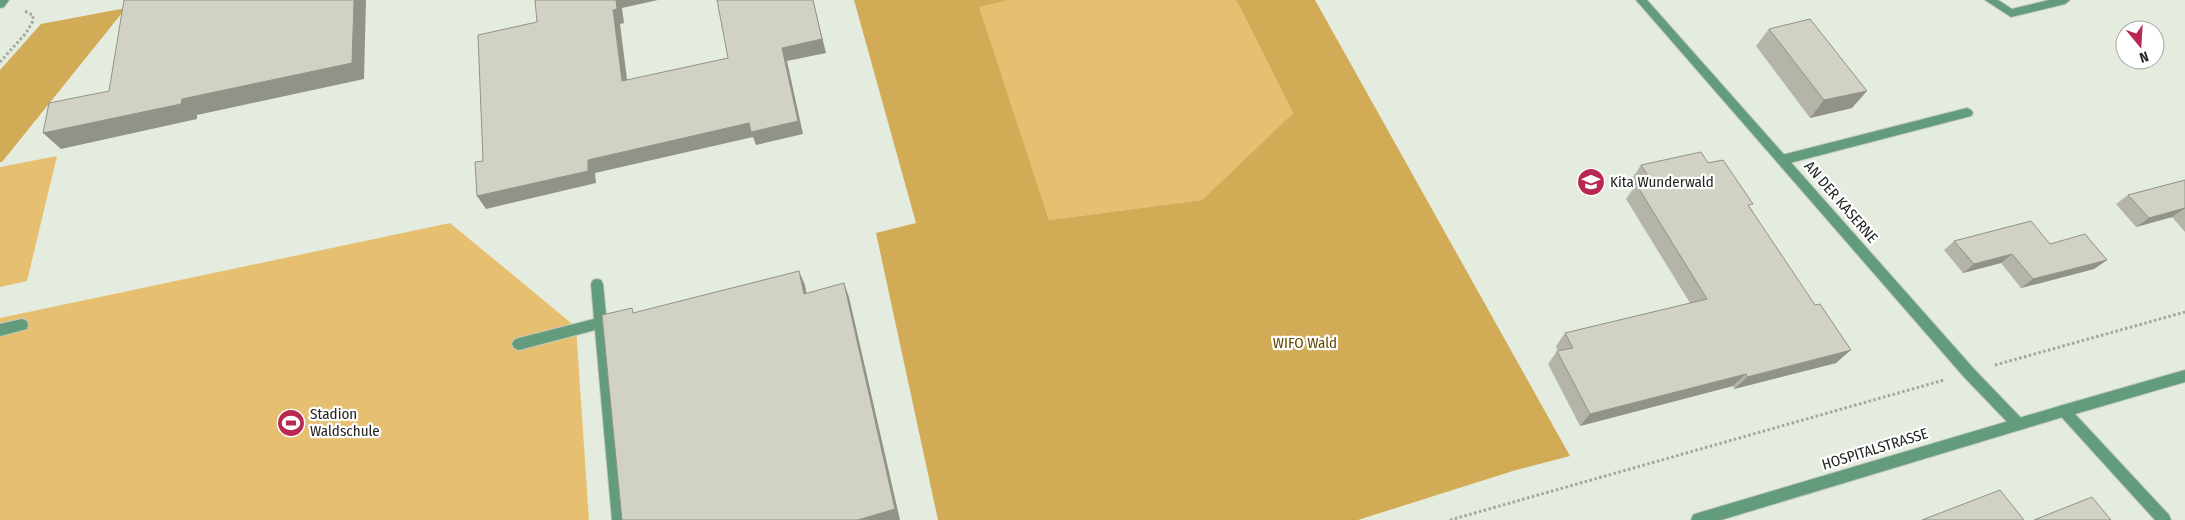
<svg xmlns="http://www.w3.org/2000/svg" width="2185" height="520" font-family="'Fira Sans Condensed',sans-serif">
<style>
.green{fill:#e6c070}
.forest{fill:#d2ab56}
.lines{fill:none;stroke-linecap:round;stroke-linejoin:round}
.service-casing{stroke:#c1c8bd;stroke-width:2}
.minor-casing{stroke:#c1c8bd;stroke-width:2}
.tertiary-casing{stroke:#c1c8bd;stroke-width:2}
.path{stroke:#a1a79d;stroke-width:3;stroke-dasharray:2.5 2.5;stroke-linecap:butt}
.service{fill:#629c7c;fill-rule:evenodd}
.minor{fill:#629c7c;fill-rule:evenodd}
.tertiary{fill:#629c7c;fill-rule:evenodd}
.wall{fill:#b4b5a8}
.shaded-wall{fill:#929388}
.building{fill:#d1d2c3;stroke:#929388}
.labels{text-anchor:middle;stroke-width:4.5;stroke-linejoin:round;paint-order:stroke}
.poi-label{font-size:15px;fill:#232621;stroke:#fff;text-anchor:start}
.street-label{font-size:15px;fill:#232621;stroke:#fff}
.park-label{font-size:15px;fill:#634902;stroke:#fff}
</style>
<rect width="100%" height="100%" fill="#e4ecdf"/>
<path class="green" d="M1009,0H1236L1293,113L1202,200L1049,220L978,6Z
M57,156L27,281L0,287V167Z
M450,223L576,327L589,520H0V318Z"/>
<path class="forest" d="M854,0H1009L979,7L1049,220L1202,200L1293,113L1236,0H1315L1570,456L1516,470L1358,520H938L876,233L916,223Z
M126,8L2,162H0V70L41,24Z"/>
<g class="lines">
<g class="service-casing">
<path id="service" d="M1985,0H1998L2012,9L2049,0H2070L2065,4L2011,17Z
M1967,108L1971,110L1973,113L1971,116L1782,165L1778,163L1776,160L1778,157L1782,155Z
M597,279L601,280L603,284L626,520H612L595,330L519,350L514,348L512,344L514,340L519,338L594,319L591,284L593,280Z
M22,319L27,321L28,325L27,329L0,336V324Z"/>
</g>
<g class="minor-casing">
<path id="minor" d="M0,0H9L4,7L0,8Z
M1636,0H1647L1974,369L2023,420L2025,424L2023,428L2018,430L2013,428L1964,377Z
M2185,370V382L2075,414L2169,515L2171,520H2155L2056,411L2058,407L2063,405Z"/>
</g>
<g class="tertiary-casing">
<path id="tertiary" d="M2063,405L2068,407L2070,411L2068,415L2063,417L1721,520H1691L1693,515L1698,513Z"/>
</g>
<path class="path" d="M0,62L26,33L33,21V15L24,11
M1995,365L2185,312
M1450,520L1944,380"/>
<use href="#service" class="service"/>
<use href="#minor" class="minor"/>
<use href="#tertiary" class="tertiary"/>
</g>
<path class="wall" d="M1769,29L1852,108L1810,118L1756,46Z
M1708,163L1750,207L1836,363L1734,389L1733,386L1580,426L1548,364L1557,351H1558L1556,346L1565,333L1690,303L1626,199L1635,186L1631,180L1641,165Z
M2185,180V232L2172,217L2136,227L2116,204L2128,195Z
M1954,241L2050,244L2107,260L2094,269L2021,288L2001,263L1963,273L1944,250Z"/>
<path class="shaded-wall" d="M354,0H366L364,79L197,115V119L61,149L43,133Z
M616,0H658L622,8L624,23L620,24L629,95L622,81L613,10Z
M813,0L826,53L787,61L803,134L756,145L753,137L595,173L596,183L486,209L477,196L588,160L782,48Z
M1867,91L1852,108L1810,118L1824,100Z
M2185,208L2172,217L2136,227L2149,218Z
M2012,254L2001,263L1963,273L1974,264Z
M2107,260L2094,269L2021,288L2033,279Z
M799,271L805,285L809,307L804,294Z
M844,283L849,297L900,520H858Z
M1851,350L1836,363L1734,389L1747,377Z
M1746,374L1733,386L1580,426L1590,414Z"/>
<path class="building" d="M124,0H354L352,63L182,99L181,104L43,133L49,103L109,91Z
M535,0H616L617,9L613,10L622,81L728,58L717,0H813L822,39L782,48L798,121L751,132L749,123L588,160V171L477,196L475,162L483,161L478,35L537,22Z
M1810,19L1867,91L1824,100L1769,29Z
M1701,152L1708,163L1723,160L1753,204L1748,205L1815,305L1820,304L1851,350L1747,377L1746,374L1590,414L1557,351L1573,348L1565,333L1707,299L1636,184L1651,180L1641,165Z
M2185,180V208L2149,218L2128,195Z
M2031,221L2050,244L2085,234L2107,260L2033,279L2012,254L1974,264L1954,241Z
M799,271L804,294L844,283L895,509L858,520H622L602,315L632,308L633,313Z
M2000,490L2024,520H1922Z
M2092,497L2111,520H2034Z"/>
<defs>
<g id="school-disc" transform="scale(1.4375)"><circle r="9.5" fill="#b82851" stroke="#fff"/><path d="M0-5L7-2L0 1L-7-2ZM-4 1L0 2.5L4 1V4Q0 6-4 4Z" fill="#fff"/></g>
<g id="stadium-disc" transform="scale(1.4375)"><circle r="9.5" fill="#b82851" stroke="#fff"/><path d="M0-5a6.5 5 0 1 0 0 10a6.5 5 0 1 0 0-10ZM-3.5-1.8h7v3.6h-7Z" fill="#fff"/></g>
</defs>
<g fill-rule="evenodd">
<use href="#school-disc" x="1591" y="182"/>
<use href="#stadium-disc" x="291" y="423"/>
</g>
<g class="labels">
<g class="poi-label">
<text x="1610" y="187">Kita Wunderwald</text>
<text x="310" y="419">Stadion<tspan x="310" dy="17">Waldschule</tspan></text>
</g>
<g class="street-label">
<text transform="translate(1841 202) rotate(49)" y="5">AN DER KASERNE</text>
<text transform="translate(1875 449) rotate(-17)" y="5">HOSPITALSTRASSE</text>
</g>
<g class="park-label">
<text x="1305" y="348">WIFO Wald</text>
</g>
</g>
<g transform="translate(2140 45) rotate(162)"><circle r="24" fill="#ffffff" stroke="#a7a8a6"/>
<path d="M0-4L9 19L0 12L-9 19Z" fill="#b82851"/>
<text y="-8" font-size="14" font-weight="bold" text-anchor="middle" fill="#232621">N</text>
</g>
</svg>
